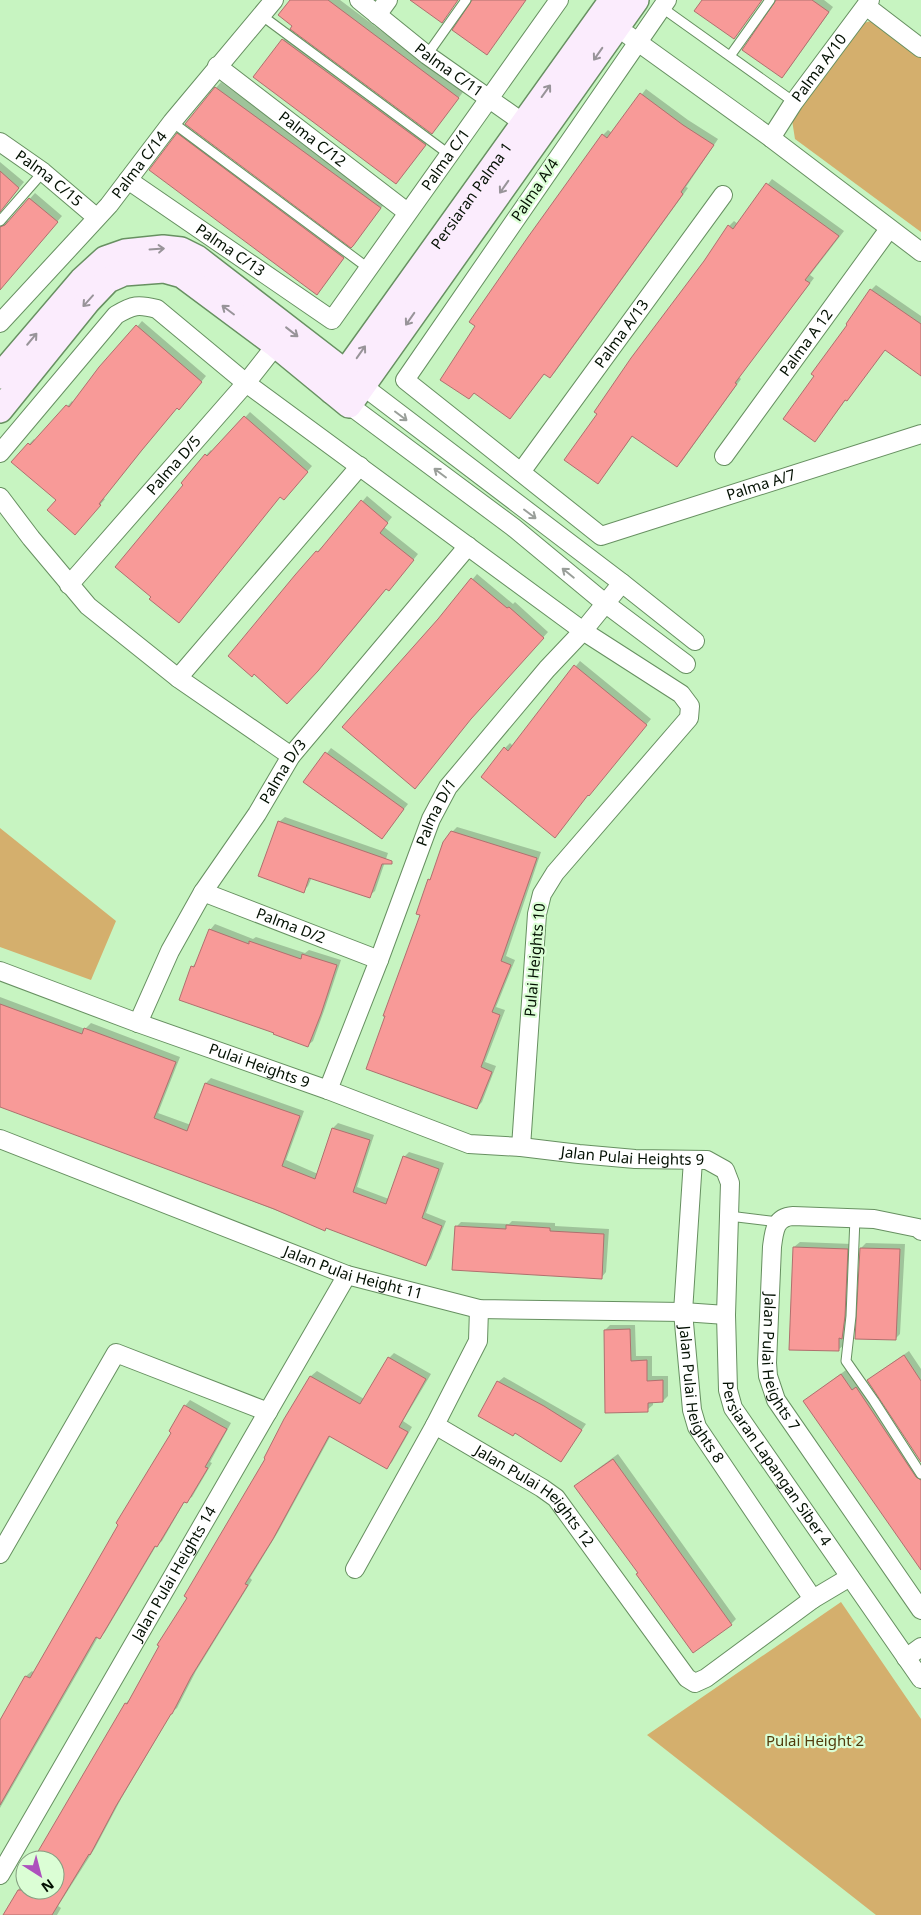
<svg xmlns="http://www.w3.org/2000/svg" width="921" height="1915" font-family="'Noto Sans',sans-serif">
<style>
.green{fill:#d4af6d}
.shadow{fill:#0003}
.building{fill:#f89a98;stroke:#b0706e}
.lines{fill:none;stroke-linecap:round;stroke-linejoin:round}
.lane-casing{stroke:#679061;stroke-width:11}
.street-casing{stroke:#679061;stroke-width:20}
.secondary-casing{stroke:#679061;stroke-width:28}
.lane{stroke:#fff;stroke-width:9}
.street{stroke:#fff;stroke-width:18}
.secondary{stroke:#fbecfd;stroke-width:25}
.oneway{stroke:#989499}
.oneway2{stroke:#9a9f9a}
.labels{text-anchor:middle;stroke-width:4.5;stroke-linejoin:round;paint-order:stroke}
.street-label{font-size:15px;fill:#031002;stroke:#dbfed5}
.park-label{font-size:15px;fill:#523c0d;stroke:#dbfed5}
</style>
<rect width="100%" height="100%" fill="#c7f4c1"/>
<path class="green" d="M874,20L921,56V232L795,139L792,120L864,23Z
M0,828L116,921L91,980L0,947Z
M841,1602L921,1719V1915H876L647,1735Z"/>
<path class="shadow" d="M291,0H340L463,92L437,127L294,26Z
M703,0H762L734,38Z
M778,0H824L833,7L787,71Z
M288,34L430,139L401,177L255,76Z
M221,82L385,203L352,246L186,123Z
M646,89L688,120L718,139L686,187L688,188L555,372L550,377L545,373L510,418L475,392L469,398L603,135L608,130L612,133Z
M183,129L348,252L322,288L178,134Z
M0,162L24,182L0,211Z
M772,179L844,231L810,275L814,278L739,377L741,379L682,461L677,466L633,435L603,477L705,261L729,226L734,221L738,224Z
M35,193L62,216L0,289V219L1,221H10Z
M876,285L921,316V375L885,349L815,440L871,290Z
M142,321L206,376L184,403L177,407L103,498L105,499L80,528L57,500L29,444L34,439L36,441L72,401L74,403Z
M250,412L312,466L289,493L281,496L185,485L206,455L211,450L213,452Z
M367,496L392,517L384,527L418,554L394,584L387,588L351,632L292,697L317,552L322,547L323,548Z
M477,574L513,604L515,602L548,632L476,712L439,620Z
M580,661L651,719L588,794L560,831L505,748L510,743L513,746Z
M331,748L408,804L382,837L305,782Z
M285,817L388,853L375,891L369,896L312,877L308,886L303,891L279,822Z
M457,827L541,852L506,956L515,960L496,1007L505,1010L485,1062L496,1066L482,1102L477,1107L421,914L418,913L429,880L433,876L452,832Z
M215,924L253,939L256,937L305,953L309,950L341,960L325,1008L313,1041L307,1046L192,967L197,962L210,930Z
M0,997L85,1029L91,1023L180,1057L158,1113L191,1125L206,1083L211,1078L304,1111L286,1160L318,1174L333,1128L338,1123L374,1135L357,1187L389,1199L404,1157L409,1152L444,1163L426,1213L446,1221L431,1259L426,1264L326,1227L324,1229L183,1174L0,1106Z
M512,1221L555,1223V1226L609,1229L606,1272L601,1278L456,1227L461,1222L509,1224Z
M800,1242L852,1244L847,1332L844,1335V1345L838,1350L794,1247Z
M866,1243L905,1244L900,1334L895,1339L861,1248Z
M610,1325H635L636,1356H652V1376H668V1396L663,1401H653V1405L647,1410L605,1330Z
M909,1351L921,1369V1460L868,1380Z
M394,1353L431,1374L403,1421L412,1427L392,1462L387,1467L331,1435L278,1532L250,1578L252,1580L196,1671L177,1708L172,1712L121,1799L95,1848L58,1906L61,1908L57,1915H4L25,1878V1890H55V1860H35L126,1703L131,1698L267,1458L286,1419L311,1376L317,1371L364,1399L389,1358Z
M846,1370L857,1386L862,1383L921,1473V1568L804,1401Z
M504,1377L586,1424L561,1460L498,1382Z
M190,1400L231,1423L210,1462L212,1463L192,1497L185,1501L162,1541L156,1546L105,1632L100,1638L98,1637L0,1808V1722L26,1676L32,1671L34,1673L173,1432L185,1406Z
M618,1454L736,1619L731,1624L640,1572L581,1481Z"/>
<path class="building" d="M290,0H328L459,98L432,134L290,29L292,26L278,15Z
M410,0H458L442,23Z
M472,0H526L487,55L452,30Z
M702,0H762L734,39L694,11Z
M776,0H812L829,12L782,78L742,50Z
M282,39L426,145L396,184L253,77Z
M215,87L381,208L353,246L351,248L185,124Z
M640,93L683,125L714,145L681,192L683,194L550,378L544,374L510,419L474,393L469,399L440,380L475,326L469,322L528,237L602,134L607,138Z
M177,133L344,258L317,295L149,170Z
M0,171L19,188L0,212Z
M766,183L839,236L805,280L810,283L735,383L737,384L677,467L632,436L598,484L564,460L597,414L594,412L631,358L704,261L728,225L733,229Z
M29,198L58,222L0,290V227L5,225Z
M870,289L921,324V376L885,350L847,401L845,400L815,442L783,419L814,376L811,374L847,325L846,324Z
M136,325L202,382L179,410L177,408L142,450L99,504L101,505L75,535L47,510L56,500L11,462L28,443L30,445L66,405L69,407L99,367Z
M244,416L308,472L284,500L280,497L179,623L149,599L151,597L115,567L183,485L181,483L205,454L207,456Z
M361,500L388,523L380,533L414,560L389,591L386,589L318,671L287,704L254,674L252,677L228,656L295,575L316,551L318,552Z
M471,578L507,608L509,607L544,638L471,719L415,789L342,727L438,619Z
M574,665L647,725L589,796L588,795L555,838L481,777L504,747L508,751Z
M325,752L404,809L382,839L303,782Z
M278,821L392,861V864H382L370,898L309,878L304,893L258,876Z
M451,831L537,858L501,961L511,965L492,1012L500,1015L481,1067L492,1072L477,1109L366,1069L385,1016H383L420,915L416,914L428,879L430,880L443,842Z
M209,929L249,944V941L301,959L302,954L337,965L321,1014L308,1047L273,1034L274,1033L179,1000L191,966L194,967Z
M0,1004L82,1034L84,1028L176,1062L154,1118L187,1131L205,1083L300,1116L282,1166L315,1179L332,1128L370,1140L353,1192L386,1204L403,1156L439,1169L422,1218L442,1226L426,1266L326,1228L325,1231L274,1209L0,1107Z
M506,1225L550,1228V1231L604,1234L602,1279L452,1270L455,1226L506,1229Z
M793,1247L848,1249L845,1316L842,1339L839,1338V1351L789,1350Z
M860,1248L900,1249L896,1340L855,1339Z
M630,1329L631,1361L647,1360V1381L663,1380V1402L648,1403V1412L605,1413L604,1330Z
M904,1355L921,1381V1462L867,1380Z
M388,1357L426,1379L399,1427L408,1432L387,1469L329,1436L273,1539L245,1584L248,1585L191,1677L172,1714H171L116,1806L90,1855L89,1854L52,1915H3L18,1890H55V1860H33L125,1703L127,1704L159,1646L157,1645L187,1598L184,1596L265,1459L264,1458L284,1419L310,1376L360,1404Z
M841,1374L852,1390L856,1387L916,1477L921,1480V1570L803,1401Z
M497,1381L544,1406L582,1430L561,1462L515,1433L513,1436L478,1416Z
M184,1405L227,1429L205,1467L208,1468L187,1503L184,1502L157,1547L155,1546L100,1639L96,1637L0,1805V1720L25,1676L30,1678L118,1525L116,1523L171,1433L169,1431Z
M613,1459L732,1625L693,1653L636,1574L638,1573L574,1486Z"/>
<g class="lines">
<g class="lane-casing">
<path id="lane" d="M661,7L794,102
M261,15L450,155
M427,55L466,0
M730,56L770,0
M172,122L368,268
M0,221L43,172
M729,1216L778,1222
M855,1218L851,1316L846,1361L874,1401L921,1474"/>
</g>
<g class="street-casing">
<g id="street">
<path id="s1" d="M359,0L427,55L532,129"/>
<path id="s2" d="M667,0L405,380L601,536L921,434"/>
<path d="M866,6L921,48"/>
<path d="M377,15L388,0"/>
<path d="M628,35L771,138L921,252"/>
<path id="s3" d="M217,66L407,212"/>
<path id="s4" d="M771,138L794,102L870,0"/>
<path id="s5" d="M0,142L43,172L96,217"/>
<path id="s6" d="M128,180L332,320L559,0"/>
<path id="s7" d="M0,323L109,205L172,122L274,0"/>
<path d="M363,386L622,583L695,641"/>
<path d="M349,405L513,527L606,604L686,664"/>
<path d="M0,453L116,315C133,305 138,304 157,309L246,383L583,631L681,694L690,706L689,718L555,873L542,894L537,914L521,1147"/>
<path id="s8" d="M724,456L889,229"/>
<path id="s9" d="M521,472L723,195"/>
<path d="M0,497L31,538L88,606L178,678L291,756"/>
<path id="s10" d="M69,585L246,383L276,345"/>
<path d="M178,678L360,466"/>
<path id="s11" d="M203,892L379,960"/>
<path id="s12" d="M0,971L138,1023L328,1090L469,1144L521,1147L579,1154L635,1159L707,1160L725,1170L730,1183L726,1315L728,1390L733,1408L921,1679"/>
<path id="s13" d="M138,1023L170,951L203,892L257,814L291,756L468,546"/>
<path id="s14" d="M328,1090L379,960L431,819L448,787L547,669L583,631L622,583"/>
<path id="s15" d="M0,1139L347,1275L479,1309L683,1312L726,1315"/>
<path id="s16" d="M693,1160L683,1312L692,1410L697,1427L813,1599"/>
<path id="s17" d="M921,1231L918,1228L874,1219L793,1216C775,1217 774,1231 772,1247L767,1363L768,1376L776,1400L921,1610"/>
<path id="s18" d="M479,1309L478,1341L435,1425L542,1488L556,1498L687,1678L695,1683L706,1678L813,1599L850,1577"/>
<path d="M0,1554L116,1353L268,1412"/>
<path d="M355,1569L435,1425"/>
<path d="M906,1658L921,1647"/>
<path id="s19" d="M0,1875L347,1275"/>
</g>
</g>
<g class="secondary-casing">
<g id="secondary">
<path d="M0,376L82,280L105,259L125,252L163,248L181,250L197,258L359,383"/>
<path id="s20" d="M332,391L612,0"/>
<path d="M0,410L88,301L108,280L124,273L164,270L182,275L276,345L349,405L636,0"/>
</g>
</g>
<use href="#lane" class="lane"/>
<use href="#street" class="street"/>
<use href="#secondary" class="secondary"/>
</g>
<defs><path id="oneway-shaft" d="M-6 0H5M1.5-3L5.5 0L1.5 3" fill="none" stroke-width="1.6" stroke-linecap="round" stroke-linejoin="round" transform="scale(1.25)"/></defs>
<g class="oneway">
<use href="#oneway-shaft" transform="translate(598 54) rotate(125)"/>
<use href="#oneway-shaft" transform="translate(546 91) rotate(-54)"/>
<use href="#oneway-shaft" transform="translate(504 187) rotate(125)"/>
<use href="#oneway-shaft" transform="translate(157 249) rotate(-4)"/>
<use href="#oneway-shaft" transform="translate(88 301) rotate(132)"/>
<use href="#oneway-shaft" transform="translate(228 310) rotate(-143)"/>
<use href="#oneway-shaft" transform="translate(410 319) rotate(125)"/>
<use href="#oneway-shaft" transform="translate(292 332) rotate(38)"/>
<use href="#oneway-shaft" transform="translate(32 339) rotate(-50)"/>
<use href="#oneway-shaft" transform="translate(361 352) rotate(-55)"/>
</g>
<g class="oneway2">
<use href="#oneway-shaft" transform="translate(401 416) rotate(37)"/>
<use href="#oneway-shaft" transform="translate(440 473) rotate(-143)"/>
<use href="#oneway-shaft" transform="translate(530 514) rotate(37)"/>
<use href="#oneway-shaft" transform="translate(568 573) rotate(-141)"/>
</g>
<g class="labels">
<g class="street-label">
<text dy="5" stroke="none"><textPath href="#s4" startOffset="85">Palma A/10</textPath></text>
<text dy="5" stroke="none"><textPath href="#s1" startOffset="114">Palma C/11</textPath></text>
<text dy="5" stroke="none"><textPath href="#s3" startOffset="120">Palma C/12</textPath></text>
<text dy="5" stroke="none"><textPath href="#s6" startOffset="444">Palma C/1</textPath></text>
<text dy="5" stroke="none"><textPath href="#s7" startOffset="211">Palma C/14</textPath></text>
<text dy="5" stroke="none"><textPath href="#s5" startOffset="61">Palma C/15</textPath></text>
<text transform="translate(535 190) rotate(-56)" y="5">Palma A/4</text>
<text dy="5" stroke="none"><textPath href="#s20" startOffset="240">Persiaran Palma 1</textPath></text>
<text dy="5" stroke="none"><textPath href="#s6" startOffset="124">Palma C/13</textPath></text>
<text dy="5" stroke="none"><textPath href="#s9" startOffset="171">Palma A/13</textPath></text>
<text dy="5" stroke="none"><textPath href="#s8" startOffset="140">Palma A 12</textPath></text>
<text dy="5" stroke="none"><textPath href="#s10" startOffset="159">Palma D/5</textPath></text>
<text dy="5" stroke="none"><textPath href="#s2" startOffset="880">Palma A/7</textPath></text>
<text dy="5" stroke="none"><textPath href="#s13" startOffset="291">Palma D/3</textPath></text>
<text dy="5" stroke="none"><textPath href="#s14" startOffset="298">Palma D/1</textPath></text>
<text dy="5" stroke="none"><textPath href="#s11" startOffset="94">Palma D/2</textPath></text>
<text transform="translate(535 960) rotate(-85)" y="5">Pulai Heights 10</text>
<text dy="5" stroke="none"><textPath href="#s12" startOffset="276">Pulai Heights 9</textPath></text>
<text dy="5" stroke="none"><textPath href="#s12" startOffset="664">Jalan Pulai Heights 9</textPath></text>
<text dy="5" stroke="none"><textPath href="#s15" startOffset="378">Jalan Pulai Height 11</textPath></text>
<text dy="5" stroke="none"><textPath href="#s17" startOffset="290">Jalan Pulai Heights 7</textPath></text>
<text dy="5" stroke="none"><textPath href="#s16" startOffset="238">Jalan Pulai Heights 8</textPath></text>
<text dy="5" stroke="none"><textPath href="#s12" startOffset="1068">Persiaran Lapangan Siber 4</textPath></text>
<text dy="5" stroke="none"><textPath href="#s18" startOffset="250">Jalan Pulai Heights 12</textPath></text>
<text dy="5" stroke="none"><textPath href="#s19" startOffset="348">Jalan Pulai Heights 14</textPath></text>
</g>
<g class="park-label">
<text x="815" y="1746">Pulai Height 2</text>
</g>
</g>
<g transform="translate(40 1875) rotate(144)"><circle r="24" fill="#dbfed5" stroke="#859f81"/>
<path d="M0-4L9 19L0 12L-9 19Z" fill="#ad51bd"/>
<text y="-8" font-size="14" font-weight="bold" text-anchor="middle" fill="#031002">N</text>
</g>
</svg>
